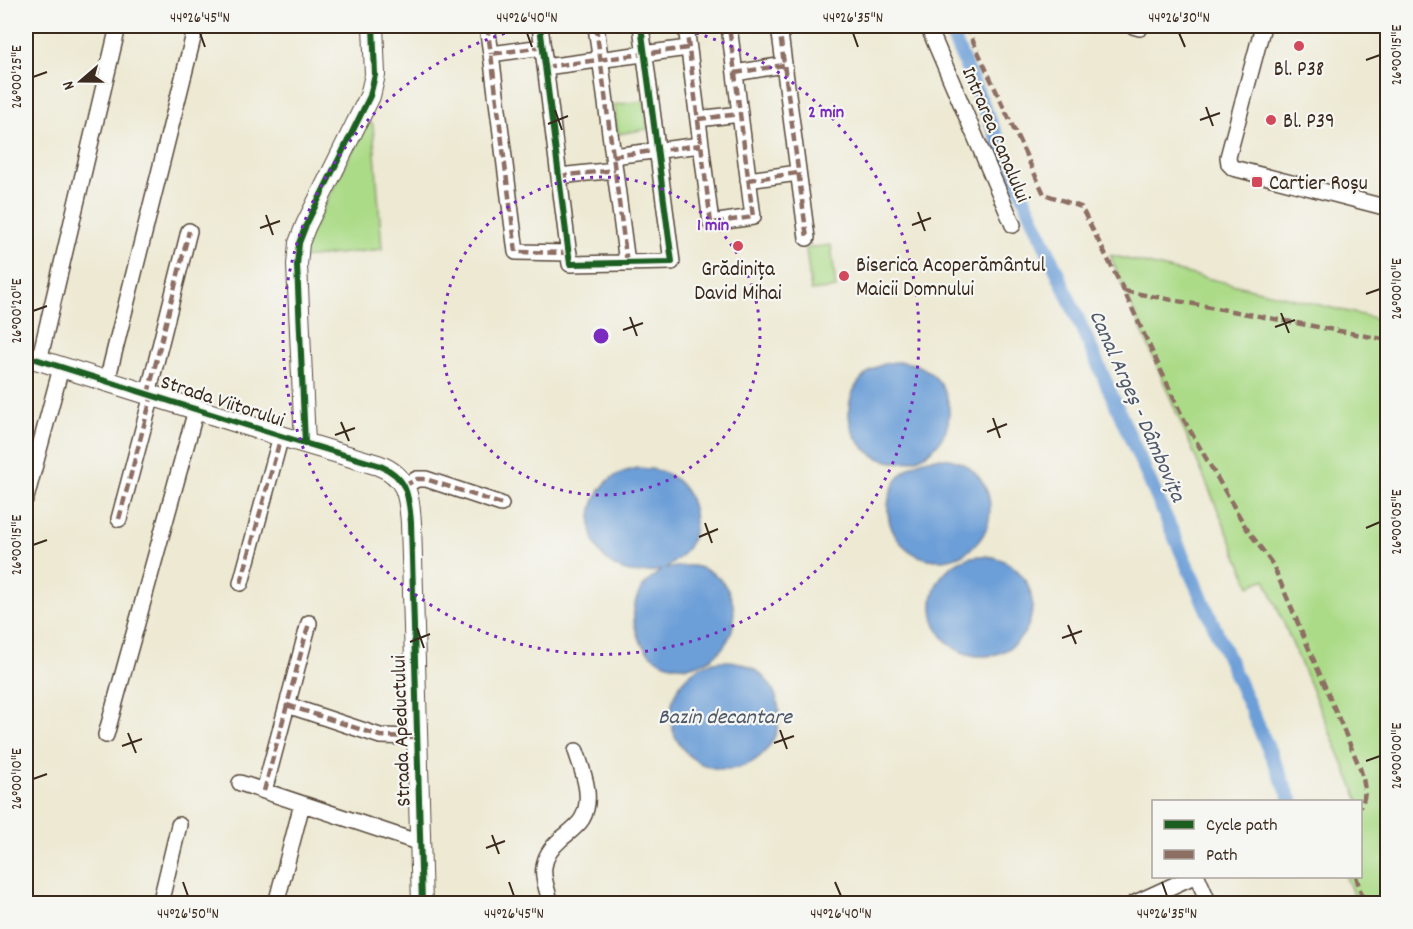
<svg xmlns="http://www.w3.org/2000/svg" width="1413" height="929" font-family="Dekko,sans-serif">
<style>
.green{fill:#acdb88;stroke:#748253;stroke-width:1.5}
.water{fill:#6c9ed7;stroke:#54647a;stroke-width:1.5}
.lines{fill:none;stroke-linecap:round;stroke-linejoin:round}
.canal{stroke:#6c9ed7;stroke-width:14}
.minor-casing{stroke:#564739;stroke-width:18}
.tertiary-casing{stroke:#564739;stroke-width:22}
.minor{stroke:#fff;stroke-width:15}
.tertiary{stroke:#fff;stroke-width:20}
.quiet{stroke:#8d6e63;stroke-width:4.5;stroke-dasharray:9 4.5;stroke-linecap:butt}
.cycleway-casing{stroke:#f6f6f2;stroke-width:10}
.cycleway{stroke:#1b5e20;stroke-width:6}
.ticks{fill:none;stroke:#3b2a1e;stroke-width:2}
.ring{fill:none;stroke:#7b2cbf;stroke-width:3;stroke-dasharray:3 6}
.poi-dot{fill:#d1495b;stroke:#f6f6f2;stroke-width:2}
.labels{text-anchor:middle;stroke-width:4.5;stroke-linejoin:round;paint-order:stroke}
.poi-label{font-size:21px;fill:#3b2a1e;stroke:#f6f6f2;text-anchor:start}
.street-label{font-size:21px;fill:#3b2a1e;stroke:#f6f6f2}
.water-label{font-size:22px;font-style:italic;fill:#4f5868;stroke:#f6f6f2}
.centre{fill:#7b2cbf;stroke:#f6f6f2;stroke-width:3}
.ring-label{font-size:18px;text-anchor:middle;font-weight:bold;fill:#7b2cbf;stroke:#f6f6f2;stroke-width:4.5;stroke-linejoin:round;paint-order:stroke}
.neatline{fill:none;stroke:#3b2a1e;stroke-width:2}
.ticks-label{font-size:15px;text-anchor:middle;fill:#3b2a1e}
</style>
<rect width="100%" height="100%" fill="#f6f6f2"/>
<filter id="ink" filterUnits="userSpaceOnUse"><feTurbulence type="fractalNoise" baseFrequency=".0167" numOctaves="2"/><feDisplacementMap in="SourceGraphic" scale="12" xChannelSelector="R" yChannelSelector="G"/><feConvolveMatrix kernelMatrix="1 2 1 2 8 2 1 2 1" color-interpolation-filters="sRGB"/></filter>
<filter id="wash" filterUnits="userSpaceOnUse"><feTurbulence type="fractalNoise" baseFrequency=".008" numOctaves="4" result="noise"/><feDisplacementMap in="SourceGraphic" scale="24" xChannelSelector="R" yChannelSelector="G"/><feGaussianBlur stdDeviation="1.35" result="paint"/><feColorMatrix in="noise" values="0 0 0 0 0 0 0 0 0 0 0 0 0 0 0 0 0 1.4 0 .05"/><feComposite in="paint" operator="in"/></filter>
<g filter="url(#wash)">
<rect width="100%" height="100%" fill="#ede9d3"/>
<path class="green" d="M644,101L648,129L618,134L614,105Z
M368,120L373,125L382,249L303,258L307,240Z
M831,245L836,288L811,291L806,248Z
M1110,255L1387,321V903H1357L1346,877L1360,876V802L1359,801L1265,579L1250,586Z"/>
<path class="water" d="M849 412a50 50 0 1 1 100 0a50 50 0 1 1-100 0Z
M888 509a51 51 0 1 1 102 0a51 51 0 1 1-102 0Z
M637,468C649,469 660,469 669,475C694,490 703,526 686,550C680,558 673,563 665,569C675,567 683,565 693,566C747,574 749,655 691,666C678,668 663,664 652,656C635,641 628,614 639,593C644,583 653,577 661,570C650,572 641,574 630,572C589,564 579,512 605,484C613,474 626,471 637,468Z
M932 606a50 50 0 1 1 100 0a50 50 0 1 1-100 0Z
M671 715a54 54 0 1 1 108 0a54 54 0 1 1-108 0Z"/>
<g class="lines">
<path class="canal" d="M948,26L1292,802"/>
</g>
</g>
<g filter="url(#ink)">
<g class="lines">
<g class="minor-casing">
<path id="minor" d="M487,26L491,54
M540,26L570,264L672,262L641,26
M596,26L627,263
M686,26L711,223L753,217L729,26
M779,26L807,238
M928,26L1013,225
M1133,26L1140,28
M1263,26L1228,157L1229,164L1233,168L1388,208
M543,47L491,54L516,252L569,253
M545,67L688,48
M735,73L784,65
M698,119L740,114
M613,156L701,145
M559,176L615,170
M748,180L798,173
M39,361L116,35
M107,381L196,26
M148,394L189,231
M404,486L417,479H426L501,504
M26,498L61,368
M119,519L152,395
M241,583L281,436
M287,705L380,736L417,737
M106,735L196,410
M240,783L420,843
M264,791L309,623
M1197,876L1209,904
M160,904L179,825
M276,904L302,804
M551,904C548,892 542,878 544,867C545,855 553,846 561,839C568,833 577,827 582,819C594,798 583,772 576,751
M1133,904L1194,876"/>
</g>
<g class="tertiary-casing">
<path id="tertiary" d="M26,356L281,436L378,465C407,476 409,495 411,523L422,904
M305,443L297,265L299,243L306,225L370,96L375,75L373,26"/>
</g>
<use href="#minor" class="minor"/>
<use href="#tertiary" class="tertiary"/>
<path class="quiet" d="M487,26L491,54
M596,26L627,263
M686,26L711,223L753,217L729,26
M779,26L807,238
M966,26L1044,194L1081,207L1124,291L1184,420L1245,526L1273,565L1360,768C1364,781 1368,796 1360,807
M543,47L491,54L516,252L569,253
M545,67L688,48
M735,73L784,65
M698,119L740,114
M613,156L701,145
M559,176L615,170
M748,180L798,173
M1124,291L1388,340
M148,394L189,231
M404,486L417,479H426L501,504
M119,519L152,395
M241,583L281,436
M287,705L380,736L417,737
M264,791L309,623
M1356,876L1364,904"/>
<g class="cycleway-casing">
<path id="cycleway" d="M540,26L570,264L672,262L641,26
M26,356L281,436L378,465C407,476 409,495 411,523L422,904
M305,443L297,265L299,243L306,225L370,96L375,75L373,26"/>
</g>
<use href="#cycleway" class="cycleway"/>
</g>
</g>
<path class="ticks" d="M200,33L205,47M527,33L532,47M853,33L858,47M1179,33L1185,47M1366,60L1380,55M33,77L47,72M1206,107L1213,126M555,110L562,130M1200,120L1220,113M548,124L568,116M918,212L925,231M266,215L273,235M912,225L931,218M260,228L280,221M1366,294L1380,289M33,311L47,306M1281,313L1289,333M630,317L637,336M1275,327L1295,320M623,330L643,323M993,418L1000,438M341,422L349,441M987,432L1007,424M335,435L355,428M705,523L712,543M1366,528L1380,522M699,537L718,529M33,545L47,540M1068,625L1076,644M417,628L424,648M1062,638L1082,631M410,642L430,634M780,730L787,749M128,733L136,753M774,743L794,736M122,746L142,739M1366,761L1380,756M33,779L47,774M492,835L499,854M486,848L505,841M183,882L188,896M509,882L514,896M835,882L841,896M1162,882L1167,896"/>
<g class="ring">
<circle cx="601" cy="336" r="159"/>
<path d="M670 26A318 318 0 1 1 532 26"/>
</g>
<g class="poi-dot">
<circle cx="1299" cy="46" r="6"/>
<circle cx="1271" cy="120" r="6"/>
<rect x="1251" y="176" width="12" height="12" rx="3"/>
<circle cx="738" cy="246" r="6"/>
<circle cx="844" cy="276" r="6"/>
</g>
<g class="labels">
<g class="poi-label">
<text x="1299" y="75" text-anchor="middle">Bl. P38</text>
<text x="1283" y="127">Bl. P39</text>
<text x="1269" y="189">Cartier Roșu</text>
<text x="856" y="271">Biserica Acoperământul<tspan x="856" dy="24">Maicii Domnului</tspan></text>
<text x="738" y="275" text-anchor="middle">Grădinița<tspan x="738" dy="24">David Mihai</tspan></text>
</g>
<g class="street-label">
<text transform="translate(997 134) rotate(67)" y="7">Intrarea Canalului</text>
<text transform="translate(223 400) rotate(18)" y="7">Strada Viitorului</text>
<text transform="translate(400 731) rotate(-92)" y="7">Strada Apeductului</text>
</g>
<g class="water-label">
<text transform="translate(1139 405) rotate(66)" y="8">Canal Argeș - Dâmbovița</text>
<text x="725" y="723">Bazin decantare</text>
</g>
</g>
<circle cx="601" cy="336" r="9" class="centre"/>
<g class="ring-label">
<text x="826" y="117">2 min</text>
<text x="713" y="230">1 min</text>
</g>
<rect width="1413" height="929" fill="none" stroke="#f6f6f2" stroke-width="66"/>
<rect x="1152" y="800" width="210" height="78" fill="#f6f6f2" stroke="#aba49d" stroke-width="1.5"/>
<rect x="1164" y="820" width="30" height="9" fill="#1b5e20" stroke="#aba49d" stroke-width="1.5"/>
<text x="1206" y="830" font-size="18" fill="#3b2a1e">Cycle path</text>
<rect x="1164" y="850" width="30" height="9" fill="#8d6e63" stroke="#aba49d" stroke-width="1.5"/>
<text x="1206" y="860" font-size="18" fill="#3b2a1e">Path</text>
<g transform="translate(81 81) rotate(250)" stroke="#f6f6f2" stroke-width="4.5" paint-order="stroke">
<path d="M0-4.5L10 22L0 15L-10 22Z" fill="#3b2a1e"/>
<text y="-9" font-size="16" font-weight="bold" text-anchor="middle" fill="#3b2a1e">N</text>
</g>
<rect x="33" y="33" width="1347" height="863" class="neatline"/>
<g class="ticks-label">
<text x="200" y="22">44°26'45"N</text>
<text x="527" y="22">44°26'40"N</text>
<text x="853" y="22">44°26'35"N</text>
<text x="1179" y="22">44°26'30"N</text>
<text transform="translate(1396 55) rotate(-90)" y="5">26°00'15"E</text>
<text transform="translate(16 77) rotate(-90)" y="5">26°00'25"E</text>
<text transform="translate(1396 289) rotate(-90)" y="5">26°00'10"E</text>
<text transform="translate(16 311) rotate(-90)" y="5">26°00'20"E</text>
<text transform="translate(1396 522) rotate(-90)" y="5">26°00'05"E</text>
<text transform="translate(16 545) rotate(-90)" y="5">26°00'15"E</text>
<text transform="translate(1396 756) rotate(-90)" y="5">26°00'00"E</text>
<text transform="translate(16 779) rotate(-90)" y="5">26°00'10"E</text>
<text x="188" y="918">44°26'50"N</text>
<text x="514" y="918">44°26'45"N</text>
<text x="841" y="918">44°26'40"N</text>
<text x="1167" y="918">44°26'35"N</text>
</g>
</svg>
